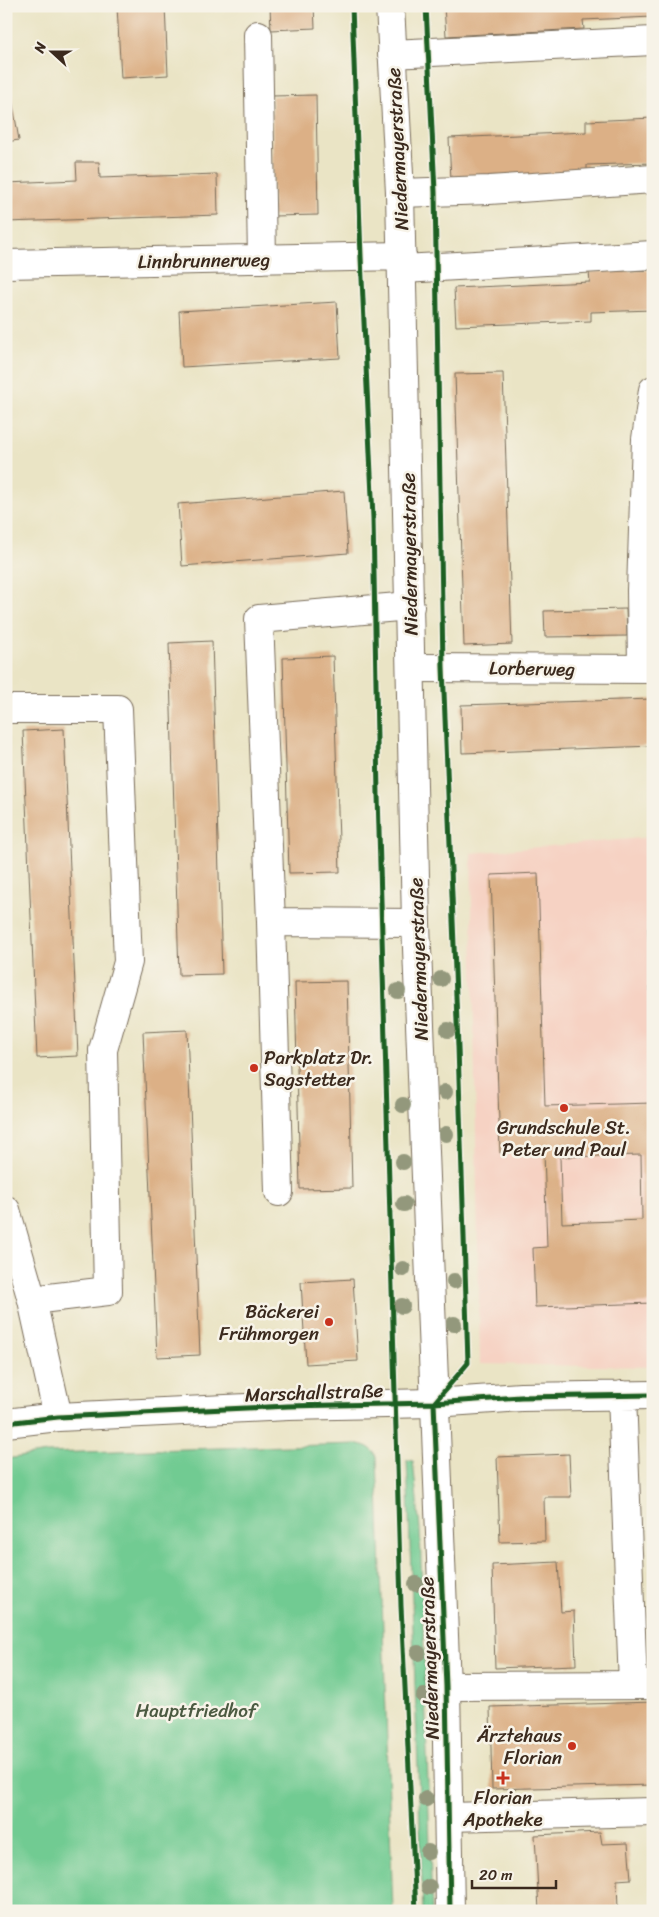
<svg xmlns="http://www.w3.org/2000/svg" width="659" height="1917" font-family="Sriracha,sans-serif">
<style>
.built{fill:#f6d2c3}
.green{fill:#71cb92;stroke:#567a58}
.building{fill:#dcb086;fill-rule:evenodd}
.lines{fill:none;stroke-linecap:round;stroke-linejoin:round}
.minor-casing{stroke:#786b58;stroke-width:30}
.major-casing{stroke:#786b58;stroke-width:30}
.minor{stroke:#fff;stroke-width:28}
.major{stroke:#fff;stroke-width:28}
.cycleway-casing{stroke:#f7f3e8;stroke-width:8}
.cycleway{stroke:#1b5e20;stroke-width:5}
.tree{fill:#93987c}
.poi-dot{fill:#c8321e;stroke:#f7f3e8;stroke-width:2}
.labels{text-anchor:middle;stroke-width:5;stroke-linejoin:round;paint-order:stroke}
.street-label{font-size:19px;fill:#3b2a1e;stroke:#f7f3e8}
.poi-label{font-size:19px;fill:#3b2a1e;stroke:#f7f3e8}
.park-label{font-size:19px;fill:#4b5a41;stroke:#f7f3e8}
</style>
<rect width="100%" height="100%" fill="#f7f3e8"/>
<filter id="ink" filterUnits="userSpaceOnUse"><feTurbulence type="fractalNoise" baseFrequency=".02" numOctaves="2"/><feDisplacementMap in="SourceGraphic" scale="10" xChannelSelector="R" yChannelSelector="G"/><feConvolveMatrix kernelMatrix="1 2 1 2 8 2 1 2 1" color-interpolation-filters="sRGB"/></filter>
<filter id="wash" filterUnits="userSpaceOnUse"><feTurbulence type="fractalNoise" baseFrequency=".0096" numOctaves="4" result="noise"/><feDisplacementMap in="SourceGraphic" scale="20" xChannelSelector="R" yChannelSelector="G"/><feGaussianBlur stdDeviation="1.12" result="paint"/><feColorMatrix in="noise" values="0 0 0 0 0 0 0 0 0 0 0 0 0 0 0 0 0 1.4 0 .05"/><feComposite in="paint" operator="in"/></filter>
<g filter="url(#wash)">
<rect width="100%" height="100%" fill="#eae4c5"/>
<path class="built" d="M653,837V1367L480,1364L471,853Z"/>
<path class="green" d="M357,1444C367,1445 374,1449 377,1458L393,1911H6V1459L47,1453Z
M407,1460L413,1461L420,1529L432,1911H423Z"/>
<g id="blocks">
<path class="building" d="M117,6H165L168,75L121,78Z
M270,6H314L315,28L271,30Z
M444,6H653V17L583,20L584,29L446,36Z
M6,65L19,140L6,142Z
M316,95L318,215L273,216L272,96Z
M653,118V163L587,165V175L451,180L449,138L586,132V121Z
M76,162H99L100,178L217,174L218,215L6,222V183L77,180Z
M653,270V310L591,312V321L456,326L454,288L590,282L589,272Z
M337,302L340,358L182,367L179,311Z
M503,373L512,644L464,646L455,374Z
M344,491L348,553L182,566L178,504Z
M626,609L627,636L545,637L544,611Z
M212,641L222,974L179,975L169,643Z
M333,656L340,872L289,873L283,658Z
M653,699V746L462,753L461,705Z
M64,729L78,1056L37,1058L23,731Z
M538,873L545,1106L653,1103V1303L535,1307L533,1248L547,1247L544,1151L500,1153L491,875ZM641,1155L642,1220L562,1223L560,1157Z
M648,928H653V1015H651Z
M347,981L352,1188L300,1189L295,982Z
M187,1030L200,1355L157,1357L143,1032Z
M353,1279L358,1361L306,1364L301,1282Z
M569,1454L571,1497H544L545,1541L500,1542L497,1457Z
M558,1562L561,1612L574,1611L576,1665L495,1668L492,1565Z
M653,1702V1785L492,1789L490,1707Z
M600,1832L602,1844L628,1843L631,1879L617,1880L618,1911H539L535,1835Z"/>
</g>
</g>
<g filter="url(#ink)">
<use href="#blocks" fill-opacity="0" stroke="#786b58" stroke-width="1"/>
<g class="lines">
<g class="minor-casing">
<path id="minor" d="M258,35L262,259
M392,54L653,41
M400,193L489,190L653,179
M6,264L402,256
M403,269L653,255
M412,668L653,669
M642,669L641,591L646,439L653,390
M6,709H118L128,962L103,1050L108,1291L32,1300
M271,922L259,619L410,606
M279,1192L271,922L416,923
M6,1210L32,1300L58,1417
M622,1395L633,1685
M6,1423L58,1417L288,1406L434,1403L521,1397L653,1395
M446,1686L653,1685
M449,1817L653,1812"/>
</g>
<g class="major-casing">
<path id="major" d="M390,6L400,193L416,923L446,1686L450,1911"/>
</g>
<use href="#minor" class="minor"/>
<use href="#major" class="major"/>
<g class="cycleway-casing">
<path id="cycleway" d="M352,6L361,257L373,518L378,795L401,1606L416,1911
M426,6L435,192L443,667L458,1047L468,1363L434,1403
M434,1403L446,1686L450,1911
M6,1423L58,1417L288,1406L434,1403L521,1397L653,1395"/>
</g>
<use href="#cycleway" class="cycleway"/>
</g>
<g class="tree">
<circle cx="441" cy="979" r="8"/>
<circle cx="398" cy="991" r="8"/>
<circle cx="448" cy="1030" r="8"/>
<circle cx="445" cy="1092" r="8"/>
<circle cx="403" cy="1105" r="8"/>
<circle cx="446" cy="1134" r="8"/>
<circle cx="403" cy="1162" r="8"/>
<circle cx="404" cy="1204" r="8"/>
<circle cx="403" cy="1269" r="8"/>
<circle cx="454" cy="1281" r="8"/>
<circle cx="402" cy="1306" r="8"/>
<circle cx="454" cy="1324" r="8"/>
<circle cx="416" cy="1584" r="8"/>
<circle cx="418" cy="1653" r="8"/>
<circle cx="424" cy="1696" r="8"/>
<circle cx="426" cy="1799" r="8"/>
<circle cx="428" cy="1852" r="8"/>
<circle cx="429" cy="1887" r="8"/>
</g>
</g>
<g class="poi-dot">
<circle cx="254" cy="1068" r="5"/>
<circle cx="564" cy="1108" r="5"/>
<circle cx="329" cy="1322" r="5"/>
<circle cx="572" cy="1746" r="5"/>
<path d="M500.5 1770.5h5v5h5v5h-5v5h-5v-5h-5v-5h5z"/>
</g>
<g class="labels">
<g class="street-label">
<text transform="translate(397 149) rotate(-93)" y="7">Niedermayerstraße</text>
<text transform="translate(204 260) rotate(-1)" y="7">Linnbrunnerweg</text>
<text transform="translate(409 554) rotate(-91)" y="7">Niedermayerstraße</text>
<text transform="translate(532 668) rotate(1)" y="7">Lorberweg</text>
<text transform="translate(418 959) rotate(-92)" y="7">Niedermayerstraße</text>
<text transform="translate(314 1392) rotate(-2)" y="7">Marschallstraße</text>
<text transform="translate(429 1658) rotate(-92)" y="7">Niedermayerstraße</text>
</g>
<g class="poi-label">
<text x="264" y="1064" text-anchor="start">Parkplatz Dr.<tspan x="264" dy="22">Sagstetter</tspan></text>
<text x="564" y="1134">Grundschule St.<tspan x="564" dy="22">Peter und Paul</tspan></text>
<text x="319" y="1318" text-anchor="end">Bäckerei<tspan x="319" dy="22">Frühmorgen</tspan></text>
<text x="562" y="1742" text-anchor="end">Ärztehaus<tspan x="562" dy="22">Florian</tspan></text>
<text x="503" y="1804">Florian<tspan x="503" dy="22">Apotheke</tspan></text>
</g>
<g class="park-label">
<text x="196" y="1717">Hauptfriedhof</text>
</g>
</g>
<rect width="659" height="1917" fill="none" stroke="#f7f3e8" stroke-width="25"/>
<g transform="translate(52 52) rotate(291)" stroke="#f7f3e8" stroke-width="4" paint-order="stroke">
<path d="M0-4L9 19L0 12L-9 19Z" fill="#3b2a1e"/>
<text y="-8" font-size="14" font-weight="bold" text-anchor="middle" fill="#3b2a1e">N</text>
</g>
<path d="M472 1880v8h84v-8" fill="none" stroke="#3b2a1e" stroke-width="2.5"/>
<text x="479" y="1880" font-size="15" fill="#3b2a1e" stroke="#f7f3e8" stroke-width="4" paint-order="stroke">20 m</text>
</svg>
